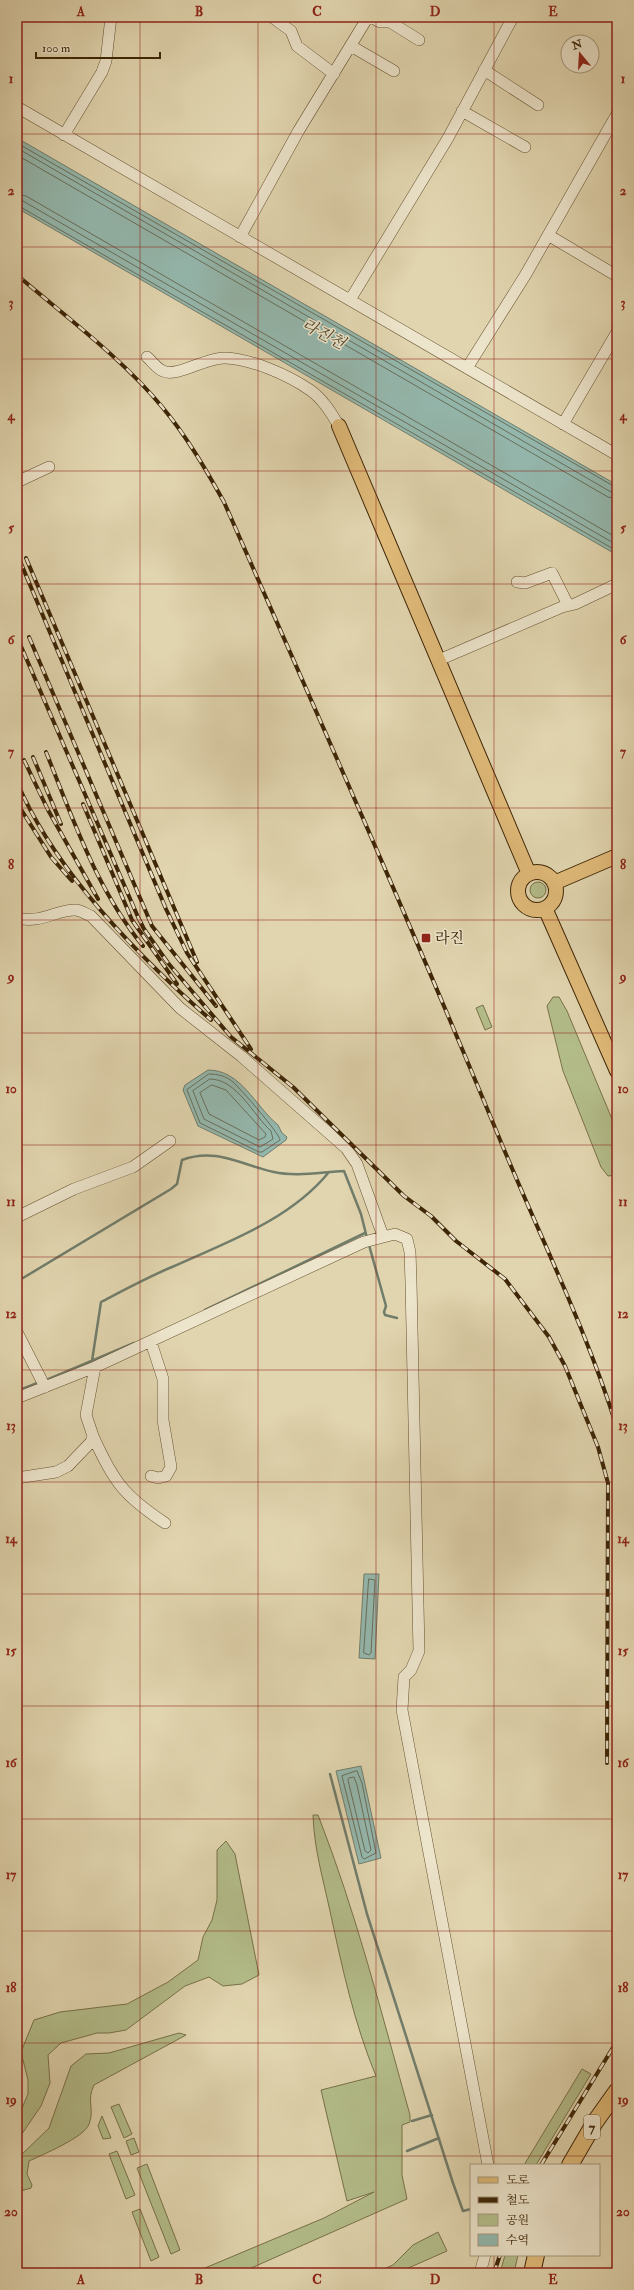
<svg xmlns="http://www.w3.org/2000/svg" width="634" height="2290" font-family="'IM FELL Double Pica','Noto Serif KR',serif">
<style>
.green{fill:#b3bd8a;stroke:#787148}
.water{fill:#94b8ae;stroke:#717d6b}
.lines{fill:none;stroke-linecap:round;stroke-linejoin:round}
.shore{stroke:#686e5a;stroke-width:1}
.stream{stroke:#717d6b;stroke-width:2.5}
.minor-casing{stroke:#665130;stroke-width:12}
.major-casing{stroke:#3d2506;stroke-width:16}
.highway-casing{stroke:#3d2506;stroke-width:18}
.minor{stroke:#ece4cb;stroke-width:11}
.major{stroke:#e0ba78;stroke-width:14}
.highway{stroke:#e0ba78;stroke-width:16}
.rail-casing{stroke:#3d2506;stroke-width:4}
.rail{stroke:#ece4cb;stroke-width:2.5;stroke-dasharray:8;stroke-linecap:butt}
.grid{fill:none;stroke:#8f2418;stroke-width:1;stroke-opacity:0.55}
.poi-dot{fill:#8f2418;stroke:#ece4cb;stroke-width:1.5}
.labels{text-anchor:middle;stroke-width:3;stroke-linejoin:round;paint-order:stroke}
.shield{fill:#ece4cb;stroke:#725e41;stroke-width:1}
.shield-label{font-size:14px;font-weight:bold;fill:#3d2506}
.poi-label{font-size:15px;fill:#3d2506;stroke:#ece4cb;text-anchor:start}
.water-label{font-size:16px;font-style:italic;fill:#534a30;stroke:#ece4cb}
.neatline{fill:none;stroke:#8f2418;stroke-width:1.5}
.grid-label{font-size:13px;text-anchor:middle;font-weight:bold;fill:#8f2418}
</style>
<rect width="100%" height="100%" fill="#e1d5af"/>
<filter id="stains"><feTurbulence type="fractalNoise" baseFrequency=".005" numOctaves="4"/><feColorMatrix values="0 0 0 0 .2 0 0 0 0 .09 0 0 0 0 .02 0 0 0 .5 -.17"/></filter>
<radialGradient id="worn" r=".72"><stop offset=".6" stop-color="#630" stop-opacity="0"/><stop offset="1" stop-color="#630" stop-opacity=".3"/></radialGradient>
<path class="green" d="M530 890a8 8 0 1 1 16 0a8 8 0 1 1-16 0Z
M553,997H559L567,1011L617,1131V1175L608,1176L601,1167L563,1071L547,1006Z
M483,1005L492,1027L485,1030L476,1008Z
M313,1815H318C356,1912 382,2015 410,2115V2122L402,2125V2175L407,2199L240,2273H193L324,2218L374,2192L347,2201L321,2090L376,2076C354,2023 342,1967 330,1911C323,1879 314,1848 313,1815Z
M226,1841L235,1854L259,1975L242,1984L223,1986L209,1977L185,1986L126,2030L109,2033H97L61,2043L48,2055L50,2083L41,2106L17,2141V2120L28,2094V2080L21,2052L34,2020L60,2012L127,2004L168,1982L198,1960L203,1937L212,1920L217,1900V1850Z
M179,2033L186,2035L94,2085C86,2101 95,2109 89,2124C85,2137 42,2155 29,2161L27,2174L32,2185L31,2188L17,2192V2159L49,2128L71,2066L86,2054L109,2053Z
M582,2069L591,2074L536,2165H524Z
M119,2104L132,2134L124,2138L111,2107Z
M102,2116L111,2138L103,2139L98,2126Z
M134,2138L139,2152L131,2155L126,2141Z
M117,2151L135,2195L126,2199L109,2154Z
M147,2164L180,2250L171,2254L137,2168Z
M140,2209L159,2257L151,2261L132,2212Z
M438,2232L447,2251L397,2273H374L393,2265L413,2245Z
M505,2255H518L514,2273H500Z"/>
<path class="water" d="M17,138L617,485V555L17,208Z
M208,1070C241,1070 255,1106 278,1125L282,1133L287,1137L286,1140L263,1157L198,1126L183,1090L185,1085Z
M364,1574H379L375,1659L359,1658Z
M361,1766L381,1858L359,1864L336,1771Z"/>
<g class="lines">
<path class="shore" d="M17,143L617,488
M17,148L611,492L617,493
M17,155L608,497L617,499
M17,194L26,196L617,538
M17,200L23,201L617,545
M17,205L617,551
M209,1074C218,1074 226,1076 233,1082C240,1088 280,1134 280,1140L262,1152H259L200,1123L187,1090Z
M210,1079C237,1079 253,1115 271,1131L273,1139L260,1147L204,1119L193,1091Z
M212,1085L226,1090L266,1134L265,1137L259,1140L209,1114L200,1093Z
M369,1579L375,1580L371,1653L369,1655L364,1653Z
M357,1771L362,1783L376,1853L364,1859L362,1857L342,1776Z
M349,1778L354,1777L357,1785L371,1850L368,1853L365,1851L348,1780Z"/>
<path class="stream" d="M17,18V17
M369,1245L386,1306L384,1312L385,1315L397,1318
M23,1278L171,1189L177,1184L182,1160C216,1147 241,1165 274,1172C296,1177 321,1172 344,1171L361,1214L367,1238
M205,1310L365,1233
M92,1361L101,1302C124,1290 148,1277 172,1267C227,1242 290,1220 329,1172
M44,1381L134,1343
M17,1391L40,1382
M330,1774L367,1914L453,2183L463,2211L471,2209
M412,2121L432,2115
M407,2151L439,2138"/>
<g class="minor-casing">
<path id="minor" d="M272,17L291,31L297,46L334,74
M371,17L380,22H390L419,40
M351,46L394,71
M484,70L538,105
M17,107L617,455
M462,111L525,147
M64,135L102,72L106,61L111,17
M548,235L617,276
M240,237L299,130L368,17
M350,300L448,138L513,17
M147,357C152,361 157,369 163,371C177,378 206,357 225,358C252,359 288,375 310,390C323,399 331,413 339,426
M467,368L526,274L617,114
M563,424L617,332
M17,482L49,467
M517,582L525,583L552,573L568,605
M439,660L562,607L575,604L617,584
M17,918C42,924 57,909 76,910C82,911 86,914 91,916L180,1008L241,1056L346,1148L357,1164L383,1236
M17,1217L74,1189L133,1167L170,1141
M17,1332L45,1387
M151,1342L163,1379V1420L171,1467L166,1476L158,1478L151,1476
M17,1398L95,1367L364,1242L395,1234L407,1239L410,1252L411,1282L419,1651L411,1670L404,1677L402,1710L488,2165
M93,1436C113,1481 124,1496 165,1523
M17,1478L56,1472L68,1466L91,1442L93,1436L86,1415L95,1367
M480,2273L485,2255"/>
</g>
<g class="major-casing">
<path id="major" d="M339,426L529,874
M518 891a19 19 0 1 1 38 0a19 19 0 1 1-38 0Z
M554,883L617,856
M545,908L617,1071"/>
</g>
<g class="highway-casing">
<path id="highway" d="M570,2165L595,2122L617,2091
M532,2273L536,2255"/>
</g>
<use href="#minor" class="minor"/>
<use href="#major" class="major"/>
<use href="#highway" class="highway"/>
<g class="rail-casing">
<path id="rail" d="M17,275C65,316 123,359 163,408C187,437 205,468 224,502C318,716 414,931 503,1147C542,1241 587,1331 617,1428
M26,558L197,962
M20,561L166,909L187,953L251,1049
M17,637L138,917L144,929L168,963L231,1037L293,1087L404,1196L431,1216L456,1241L505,1279L549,1337L565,1366L598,1447L608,1483L607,1763
M29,637L152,926L216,1006
M46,752C73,819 97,890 143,946
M33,757L61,824
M24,760L48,810L98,899
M17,782C55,872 138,956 211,1020
M17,803L51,857L72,881
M83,804L132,920L177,984
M541,2165L617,2041
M494,2273L500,2255
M584,2273V2272
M612,2273L617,2259"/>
</g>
<use href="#rail" class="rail"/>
</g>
<path class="grid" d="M140,17V2273M258,17V2273M376,17V2273M494,17V2165M17,134H617M17,247H617M17,359H617M17,471H617M17,584H617M17,696H617M17,808H617M17,920H617M17,1033H617M17,1145H617M17,1257H617M17,1370H617M17,1482H617M17,1594H617M17,1706H617M17,1819H617M17,1931H617M17,2043H617M17,2156H617M494,2255V2273"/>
<rect class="poi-dot" x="421" y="933" width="10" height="10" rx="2"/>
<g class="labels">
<rect class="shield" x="584" y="2115" width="16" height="24" rx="3"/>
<g class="shield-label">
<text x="592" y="2132">7</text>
</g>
<g class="poi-label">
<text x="435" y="943">라진</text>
</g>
<g class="water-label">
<text transform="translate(324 333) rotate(28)" y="6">라진천</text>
</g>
</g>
<rect width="634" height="2290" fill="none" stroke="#e1d5af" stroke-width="44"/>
<rect x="470" y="2164" width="130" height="92" fill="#ece4cb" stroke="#a6987c"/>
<rect x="478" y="2177" width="20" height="6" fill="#e0ba78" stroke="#a6987c"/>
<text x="506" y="2184" font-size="12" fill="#3d2506">도로</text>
<rect x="478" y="2197" width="20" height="6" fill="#3d2506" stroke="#a6987c"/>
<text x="506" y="2204" font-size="12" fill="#3d2506">철도</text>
<rect x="478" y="2214" width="20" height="12" fill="#b3bd8a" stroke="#a6987c"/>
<text x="506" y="2224" font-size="12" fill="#3d2506">공원</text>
<rect x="478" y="2234" width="20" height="12" fill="#94b8ae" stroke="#a6987c"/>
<text x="506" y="2244" font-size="12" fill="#3d2506">수역</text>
<g transform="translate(580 54) rotate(342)"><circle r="19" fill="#ece4cb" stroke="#a6987c"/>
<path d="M0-3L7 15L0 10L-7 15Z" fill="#8f2418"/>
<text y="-6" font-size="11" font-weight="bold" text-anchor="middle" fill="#3d2506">N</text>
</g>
<path d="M36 52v6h124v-6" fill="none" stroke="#3d2506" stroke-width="2"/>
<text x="42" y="52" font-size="12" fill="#3d2506" stroke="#ece4cb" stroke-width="3" paint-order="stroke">100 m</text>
<rect x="22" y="22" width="590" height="2246" class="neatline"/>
<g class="grid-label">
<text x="81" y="16">A</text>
<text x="199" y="16">B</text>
<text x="317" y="16">C</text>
<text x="435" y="16">D</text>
<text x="553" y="16">E</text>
<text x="11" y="83">1</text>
<text x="623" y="83">1</text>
<text x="11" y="195">2</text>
<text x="623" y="195">2</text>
<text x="11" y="307">3</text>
<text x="623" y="307">3</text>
<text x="11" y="420">4</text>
<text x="623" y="420">4</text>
<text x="11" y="532">5</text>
<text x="623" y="532">5</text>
<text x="11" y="644">6</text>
<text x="623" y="644">6</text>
<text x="11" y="756">7</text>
<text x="623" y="756">7</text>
<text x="11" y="869">8</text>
<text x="623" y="869">8</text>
<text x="11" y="981">9</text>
<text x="623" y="981">9</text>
<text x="11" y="1093">10</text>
<text x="623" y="1093">10</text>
<text x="11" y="1206">11</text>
<text x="623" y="1206">11</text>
<text x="11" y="1318">12</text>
<text x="623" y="1318">12</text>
<text x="11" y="1430">13</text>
<text x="623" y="1430">13</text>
<text x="11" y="1543">14</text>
<text x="623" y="1543">14</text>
<text x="11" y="1655">15</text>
<text x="623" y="1655">15</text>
<text x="11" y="1767">16</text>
<text x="623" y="1767">16</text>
<text x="11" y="1879">17</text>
<text x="623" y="1879">17</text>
<text x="11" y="1992">18</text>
<text x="623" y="1992">18</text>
<text x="11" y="2104">19</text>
<text x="623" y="2104">19</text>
<text x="11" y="2216">20</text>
<text x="623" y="2216">20</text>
<text x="81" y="2284">A</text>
<text x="199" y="2284">B</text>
<text x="317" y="2284">C</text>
<text x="435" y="2284">D</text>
<text x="553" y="2284">E</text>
</g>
<rect width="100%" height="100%" filter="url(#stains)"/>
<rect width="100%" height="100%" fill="url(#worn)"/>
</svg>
